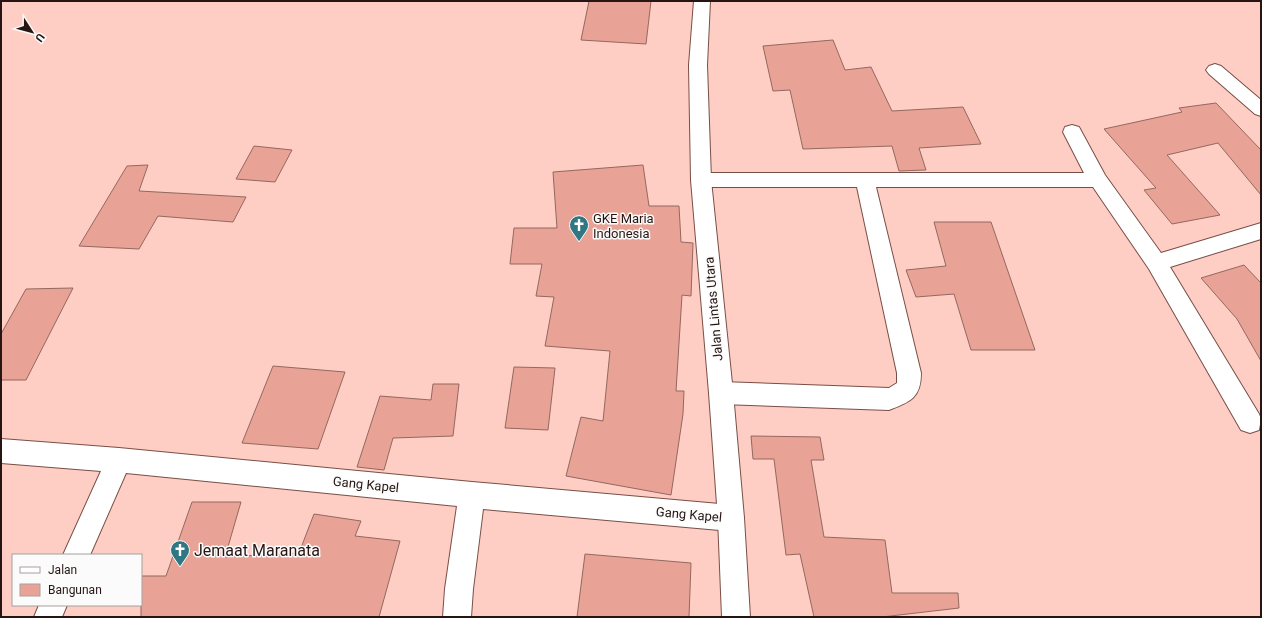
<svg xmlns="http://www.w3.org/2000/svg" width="1262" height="618" font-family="Roboto,sans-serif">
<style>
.building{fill:#e9a396;stroke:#936860}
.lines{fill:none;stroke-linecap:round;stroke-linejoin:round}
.street-casing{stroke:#784f47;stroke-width:2}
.highway-casing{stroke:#784f47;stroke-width:2}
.street{fill:#fff;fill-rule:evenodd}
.highway{fill:#fff;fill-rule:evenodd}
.labels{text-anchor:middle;stroke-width:3;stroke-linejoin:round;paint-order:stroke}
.poi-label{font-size:13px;fill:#261512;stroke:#fbfbfb;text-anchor:start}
.street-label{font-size:13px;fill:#261512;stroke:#fbfbfb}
.near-poi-label{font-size:16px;fill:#261512;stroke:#fbfbfb;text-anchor:start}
</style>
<rect width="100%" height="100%" fill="#fecdc3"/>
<path class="building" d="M589,1H651L646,44L581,40Z
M833,40L845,70L871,67L892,111L963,107L981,144L919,148L926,170L899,171L892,146L803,149L790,90L773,91L763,46Z
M1216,103L1261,150V195L1218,143L1167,155L1220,215L1172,224L1144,190L1156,188L1104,129L1182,112L1179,108Z
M254,146L292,150L275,182L236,179Z
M148,165L139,191L246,197L233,222L158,216L139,249L79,246L127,166Z
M643,165L649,206H679L681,242L693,243L691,296L682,295L676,391H684L683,414L671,495L566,476L581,417L603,421L610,351L545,346L554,297L536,296L542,264H510L514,228H557L553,172Z
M934,222H991L1035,350H971L954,294L916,297L906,270L946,266Z
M1244,265L1261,283V361L1237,319L1201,278Z
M73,288L26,380H1V334L26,289Z
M273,366L345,372L318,449L242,443Z
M514,367L555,368L548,430L505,428Z
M433,384H459L453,436L393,438L384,470L357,467L380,396L431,400Z
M751,436L820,437L824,460H811L824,537L885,540L892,593H958L959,608L882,617H814L800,554L786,555L774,459H753Z
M192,502H241L225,557L299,553L314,514L361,521L355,536L400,541L379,617H141V576H166Z
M585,554L691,563L689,617H577Z"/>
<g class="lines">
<g class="street-casing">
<path id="street" d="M1215,64L1221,66L1261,100V116L1255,114L1209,74L1206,70L1209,66Z
M1072,125L1079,127L1105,175L1161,253L1261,223V239L1170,267L1259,414L1261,419L1259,430L1250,433L1241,430L1149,269L1093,187H876L921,373C921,398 910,402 889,410L721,404L713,401L709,393L713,385L721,382L889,388L897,383V373L857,187H701L694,185L691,180L694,175L701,173H1084L1063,132L1065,127Z
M1,439L119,448L472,482L731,505L740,509L744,518L740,527L731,531L483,509L473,589L471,617H443L445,589L457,506L126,473L90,555H63L101,471L1,463Z
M39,605H67L62,617H34Z"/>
</g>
<g class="highway-casing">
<path id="highway" d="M694,1H710L707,65L711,180L733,393L744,518L750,617H722L718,518L709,393L691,180L689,65Z"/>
</g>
<use href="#street" class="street"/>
<use href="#highway" class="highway"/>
</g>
<defs>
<g id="church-pin" transform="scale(1)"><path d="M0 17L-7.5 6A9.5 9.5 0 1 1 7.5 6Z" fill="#307683" stroke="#fbfbfb"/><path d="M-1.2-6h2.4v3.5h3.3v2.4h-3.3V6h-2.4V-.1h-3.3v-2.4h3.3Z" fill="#fff"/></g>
</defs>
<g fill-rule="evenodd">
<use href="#church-pin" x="579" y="225"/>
<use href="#church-pin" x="180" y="550"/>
</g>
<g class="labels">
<g class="poi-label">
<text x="593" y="223">GKE Maria<tspan x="593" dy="15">Indonesia</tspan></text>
</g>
<g class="street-label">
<text transform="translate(713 309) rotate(-95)" y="5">Jalan Lintas Utara</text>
<text transform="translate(366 484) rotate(6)" y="5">Gang Kapel</text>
<text transform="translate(689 514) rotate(5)" y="5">Gang Kapel</text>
</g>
<g class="near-poi-label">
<text x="194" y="556">Jemaat Maranata</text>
</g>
</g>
<rect width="1262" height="618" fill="none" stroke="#261512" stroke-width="4"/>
<rect x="12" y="554" width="130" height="52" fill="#fbfbfb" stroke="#a69f9e"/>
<rect x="20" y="567" width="20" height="6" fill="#ffffff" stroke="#a69f9e"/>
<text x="48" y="574" font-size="12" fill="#261512">Jalan</text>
<rect x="20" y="584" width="20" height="12" fill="#e9a396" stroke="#a69f9e"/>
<text x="48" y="594" font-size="12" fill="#261512">Bangunan</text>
<g transform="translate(32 32) rotate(126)" stroke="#fbfbfb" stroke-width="3" paint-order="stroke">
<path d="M0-3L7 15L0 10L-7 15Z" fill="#261512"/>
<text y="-6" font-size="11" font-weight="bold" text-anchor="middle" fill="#261512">U</text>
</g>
</svg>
